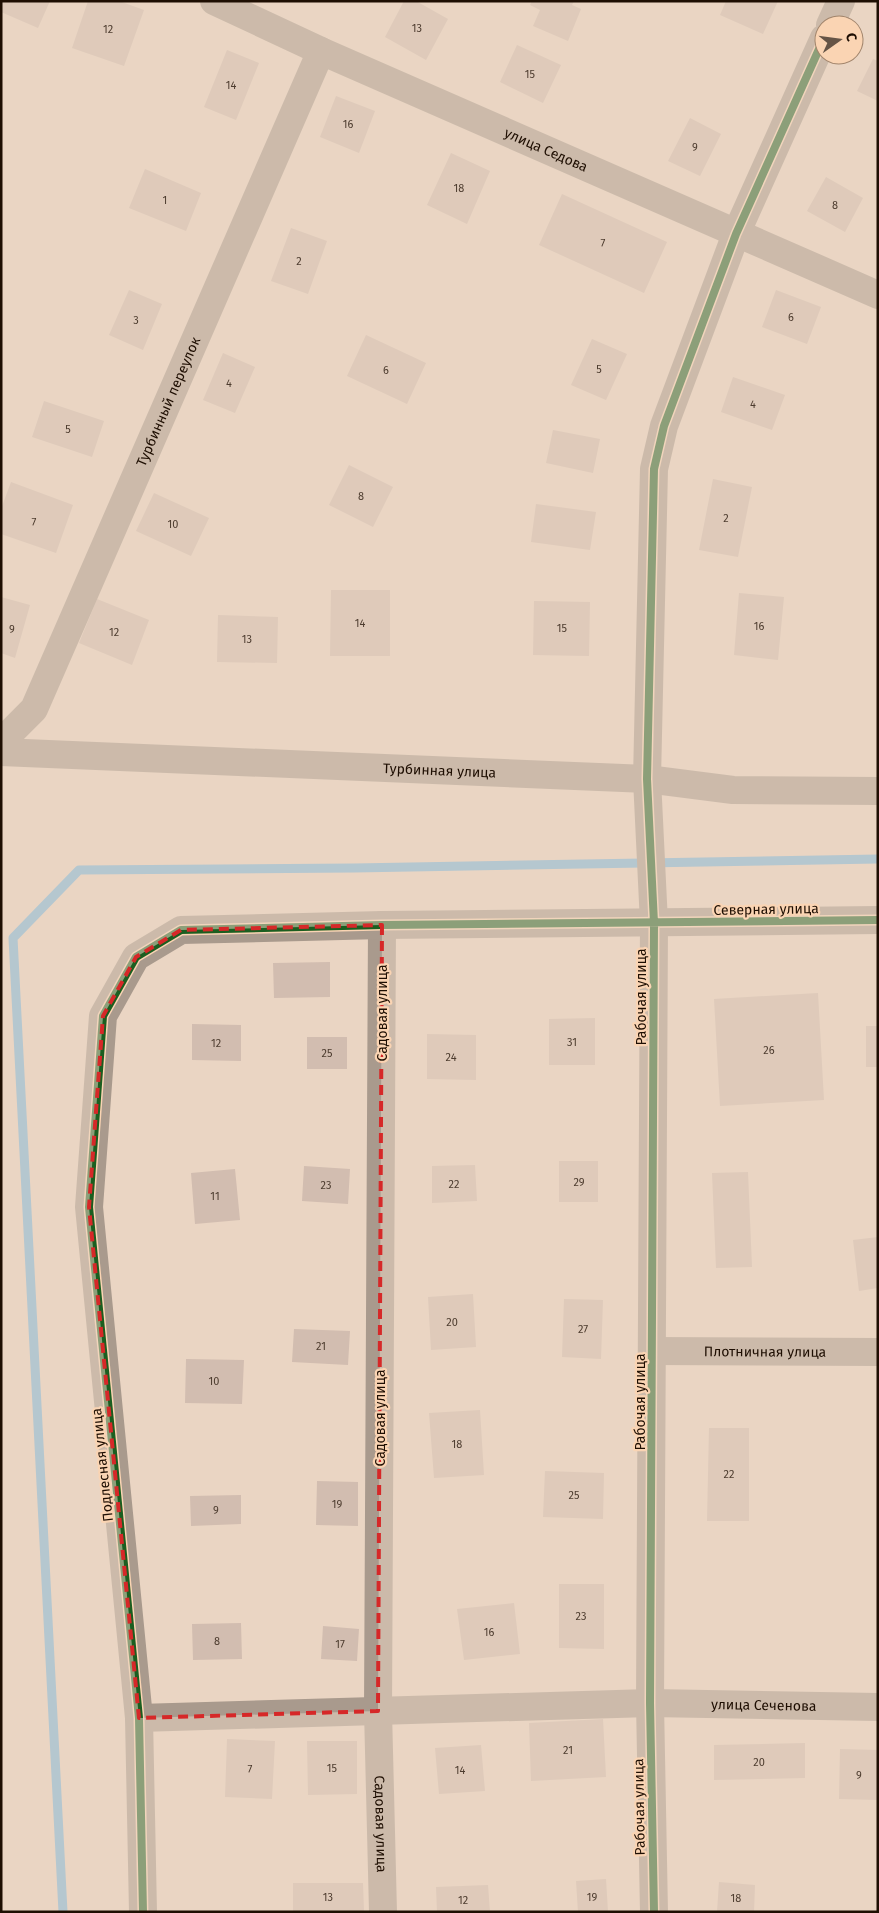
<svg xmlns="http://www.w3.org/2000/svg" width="879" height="1913" font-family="'Fira Sans',sans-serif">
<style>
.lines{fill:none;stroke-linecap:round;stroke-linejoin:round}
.stream{stroke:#76b5de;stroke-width:9}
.building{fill:#d2bdb0}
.minor{stroke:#a99a8d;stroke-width:28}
.tertiary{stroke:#a99a8d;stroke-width:28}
.cycleway-casing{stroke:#fad4b3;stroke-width:11}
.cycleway{stroke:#1b5e20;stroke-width:8}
.marked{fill:none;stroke:#d62828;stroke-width:4;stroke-dasharray:10 6;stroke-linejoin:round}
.labels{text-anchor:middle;stroke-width:4.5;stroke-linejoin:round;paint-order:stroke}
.number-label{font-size:11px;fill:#4d3c2f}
.street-label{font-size:14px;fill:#1e0e02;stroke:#fad4b3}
</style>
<rect width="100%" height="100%" fill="#ead5c3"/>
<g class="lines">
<path class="stream" d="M63,1912L13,938L79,870L354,868L878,859"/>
</g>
<path class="building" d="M1,1H50L38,28L1,12Z
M88,1H119L144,10L124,66L72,48Z
M404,1H416L448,19L426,60L385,37Z
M532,1H574L572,5L581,9L568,41L533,26L540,10L530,5Z
M726,1H778L763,34L720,15Z
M517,45L561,65L543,103L500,82Z
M227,50L259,63L236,120L204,107Z
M873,59L878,61V101L857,91Z
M336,96L375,111L359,153L320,137Z
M690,118L721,134L700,176L668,161Z
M451,153L490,171L467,224L427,205Z
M145,169L201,193L186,231L129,208Z
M826,177L863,198L845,232L807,211Z
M562,194L667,242L644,293L539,245Z
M291,228L327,241L308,294L271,281Z
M129,290L162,304L143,350L109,335Z
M776,290L821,307L807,344L762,327Z
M366,335L426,363L407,404L347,376Z
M592,339L627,354L606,400L571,385Z
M223,353L255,367L235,413L203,400Z
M733,377L785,395L772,430L721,412Z
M44,401L104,421L92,457L32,437Z
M553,430L600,439L593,473L546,463Z
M349,465L393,487L373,527L329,505Z
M713,479L752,487L738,557L699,550Z
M11,482L73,505L56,553L1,534V509Z
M154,493L209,518L191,556L136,531Z
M536,504L596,512L590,550L531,542Z
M331,590H390V656H330Z
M739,593L784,597L778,660L734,655Z
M1,597L30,605L15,658L1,653Z
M97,599L149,620L132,665L79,643Z
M534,601L590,602L589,656L533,655Z
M218,615L278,617L277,663L217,662Z
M330,962V997L274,998L273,963Z
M818,993L824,1100L720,1106L714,999Z
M595,1018V1065H549V1019Z
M192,1024L241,1025V1061L192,1060Z
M866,1026H878V1067H866Z
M427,1034L476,1035V1080L427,1079Z
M307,1037H347V1069H307Z
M559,1161H598V1202H559Z
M475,1165L477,1201L432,1203V1166Z
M304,1166L350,1169L348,1204L302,1201Z
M235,1169L240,1220L195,1224L191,1173Z
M748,1172L752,1267L716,1268L712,1173Z
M878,1237V1288L859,1291L853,1240Z
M473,1294L476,1347L431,1350L428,1297Z
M564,1299L603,1300L601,1359L562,1357Z
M294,1329L350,1331L348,1365L292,1362Z
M186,1359L244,1360L242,1404L185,1403Z
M480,1410L484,1475L434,1478L429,1413Z
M709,1428H749V1521H707Z
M545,1471L604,1473L603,1519L543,1517Z
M317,1481L358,1482V1526L316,1525Z
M241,1495V1524L191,1526L190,1496Z
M559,1584H604V1649L559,1648Z
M514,1603L520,1654L464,1660L457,1609Z
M241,1623L242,1659L193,1660L192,1624Z
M323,1626L359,1629L357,1661L321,1659Z
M603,1719L606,1777L531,1781L529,1723Z
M227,1739L275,1741L272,1799L225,1797Z
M307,1741H357V1794L308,1795Z
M805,1743V1778L714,1780V1745Z
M481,1745L485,1791L439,1794L435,1748Z
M840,1749L878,1750V1800L839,1799Z
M606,1879L608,1912H578L576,1881Z
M719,1882L755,1885L754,1912H717Z
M293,1883H363L364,1912H293Z
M488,1885L490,1912H437L436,1887Z"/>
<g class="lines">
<g class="minor">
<path id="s1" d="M214,1L321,51L878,295"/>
<path id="s2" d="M1,742L34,709L321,51"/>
<path id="s3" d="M1,752L647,779L733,790L878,791"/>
<path id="s4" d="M382,925L378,1711L383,1912"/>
<path id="s5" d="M653,1351L878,1352"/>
<path id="s6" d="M139,1718L650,1703L878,1707"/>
<path d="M143,1912L139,1718L89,1207L103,1016L136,957L181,930L382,925L878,920"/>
</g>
<path class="tertiary" d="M830,25L841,1
M654,1912L650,1703L654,923L647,779L654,469L664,426L736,234L824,38"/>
<g class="cycleway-casing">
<path id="cycleway" d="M143,1912L139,1718L89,1207L103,1016L136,957L181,930L382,925L878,920
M654,1912L650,1703L654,923L647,779L654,469L664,426L736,234L824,38"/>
</g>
<use href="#cycleway" class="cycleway"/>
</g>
<path d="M0 0H879V1913H0ZM382,925L378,1711L139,1718L89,1207L103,1016L136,957L181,930Z" fill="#ead5c3" fill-opacity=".55" fill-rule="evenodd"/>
<path class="marked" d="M382,925L378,1711L139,1718L89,1207L103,1016L136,957L181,930Z"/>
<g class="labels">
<g class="number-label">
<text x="417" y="32">13</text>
<text x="108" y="33">12</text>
<text x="530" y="78">15</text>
<text x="231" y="89">14</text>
<text x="348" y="128">16</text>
<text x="695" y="151">9</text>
<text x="459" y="192">18</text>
<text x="165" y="204">1</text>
<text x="835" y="209">8</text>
<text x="603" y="247">7</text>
<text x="299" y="265">2</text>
<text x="791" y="321">6</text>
<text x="136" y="324">3</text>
<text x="599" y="373">5</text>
<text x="386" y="374">6</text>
<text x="229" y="387">4</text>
<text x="753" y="408">4</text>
<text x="68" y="433">5</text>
<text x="361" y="500">8</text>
<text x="726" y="522">2</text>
<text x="34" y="526">7</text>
<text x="173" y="528">10</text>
<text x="360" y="627">14</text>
<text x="759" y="630">16</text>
<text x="562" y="632">15</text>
<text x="12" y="633">9</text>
<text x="114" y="636">12</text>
<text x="247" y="643">13</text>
<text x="572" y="1046">31</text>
<text x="216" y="1047">12</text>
<text x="769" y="1054">26</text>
<text x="327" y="1057">25</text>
<text x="451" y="1061">24</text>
<text x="579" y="1186">29</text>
<text x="454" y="1188">22</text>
<text x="326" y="1189">23</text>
<text x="215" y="1200">11</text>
<text x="452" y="1326">20</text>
<text x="583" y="1333">27</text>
<text x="321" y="1350">21</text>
<text x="214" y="1385">10</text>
<text x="457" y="1448">18</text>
<text x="729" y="1478">22</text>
<text x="574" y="1499">25</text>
<text x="337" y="1508">19</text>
<text x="216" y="1514">9</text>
<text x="581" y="1620">23</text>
<text x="489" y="1636">16</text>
<text x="217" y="1645">8</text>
<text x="340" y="1648">17</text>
<text x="568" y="1754">21</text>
<text x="759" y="1766">20</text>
<text x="332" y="1772">15</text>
<text x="250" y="1773">7</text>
<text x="460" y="1774">14</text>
<text x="859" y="1779">9</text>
<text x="328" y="1901">13</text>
<text x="592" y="1901">19</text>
<text x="736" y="1902">18</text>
<text x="463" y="1904">12</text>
</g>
<g class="street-label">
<text dy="5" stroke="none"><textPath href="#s1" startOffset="364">улица Седова</textPath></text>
<text dy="5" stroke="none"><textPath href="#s2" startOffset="382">Турбинный переулок</textPath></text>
<text dy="5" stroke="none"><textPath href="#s3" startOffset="439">Турбинная улица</textPath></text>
<text transform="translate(766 909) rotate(-1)" y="5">Северная улица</text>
<text transform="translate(641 997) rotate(-90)" y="5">Рабочая улица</text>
<text transform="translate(382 1013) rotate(-90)" y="5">Садовая улица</text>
<text dy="5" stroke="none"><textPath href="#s5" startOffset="112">Плотничная улица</textPath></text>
<text transform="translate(640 1402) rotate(-90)" y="5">Рабочая улица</text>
<text transform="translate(380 1418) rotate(-90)" y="5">Садовая улица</text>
<text transform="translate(102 1465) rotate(-96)" y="5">Подлесная улица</text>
<text dy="5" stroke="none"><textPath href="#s6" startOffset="625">улица Сеченова</textPath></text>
<text transform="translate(639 1807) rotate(-91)" y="5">Рабочая улица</text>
<text dy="5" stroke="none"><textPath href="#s4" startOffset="899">Садовая улица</textPath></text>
</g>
</g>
<rect width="879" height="1913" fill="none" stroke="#1e0e02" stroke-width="5"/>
<g transform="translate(839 40) rotate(76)"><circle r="24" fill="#fad4b3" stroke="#a2856c"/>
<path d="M0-4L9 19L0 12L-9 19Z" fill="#655446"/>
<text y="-8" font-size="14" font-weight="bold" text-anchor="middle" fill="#1e0e02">С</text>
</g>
</svg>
